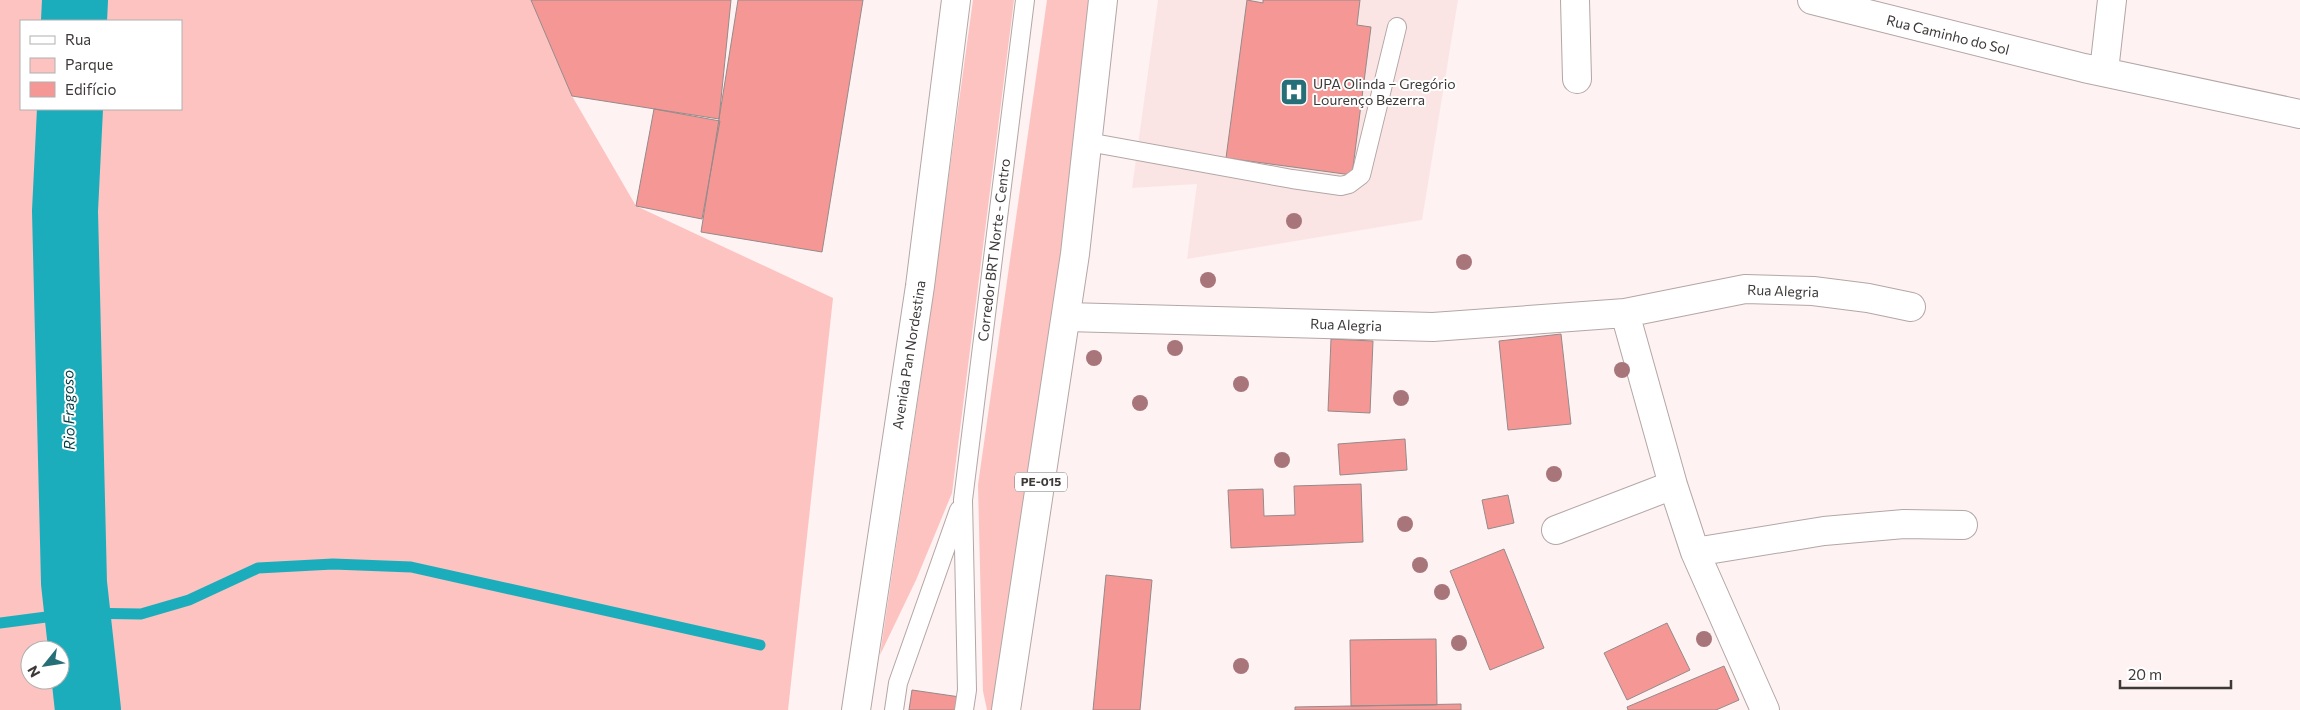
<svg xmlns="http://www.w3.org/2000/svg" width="2300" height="710" font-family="Commissioner,sans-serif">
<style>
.built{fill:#fbe5e4}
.green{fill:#fcc3c1;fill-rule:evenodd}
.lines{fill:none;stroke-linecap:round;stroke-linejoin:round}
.stream{stroke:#1cadbd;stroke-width:11}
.river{stroke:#1cadbd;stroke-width:66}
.building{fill:#f59895;stroke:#958a8a}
.lane-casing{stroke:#b2a7a6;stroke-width:20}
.street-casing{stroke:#b2a7a6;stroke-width:30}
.highway-casing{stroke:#b2a7a6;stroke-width:30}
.lane{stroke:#fff;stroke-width:18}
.street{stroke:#fff;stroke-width:28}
.highway{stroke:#fff;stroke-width:28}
.tree{fill:#a8757a}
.labels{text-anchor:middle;stroke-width:4;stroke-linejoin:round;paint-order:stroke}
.shield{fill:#fff;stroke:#777474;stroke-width:1}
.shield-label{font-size:12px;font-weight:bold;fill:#3d3938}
.street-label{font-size:14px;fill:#3d3938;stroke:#fff}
.poi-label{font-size:14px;fill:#3d3938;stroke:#fff;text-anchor:start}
.water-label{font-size:15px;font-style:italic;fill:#003e45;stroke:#fff}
</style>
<rect width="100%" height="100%" fill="#fef2f2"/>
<path class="built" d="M1158,0H1458L1422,220L1187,259L1197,184L1132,188Z"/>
<path class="green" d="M0,0H531L572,96L636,206L833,298L788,710H0ZM21,21H181V109H21ZM30,650H60V680H30Z
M973,0H1014L952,493L916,580L880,655L920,385Z
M1047,0H1095L1075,161L994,710H987L983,691L978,485Z"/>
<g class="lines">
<path class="stream" d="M0,623L77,613L141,614L189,600L258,568L333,564L411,567L760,645"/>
<path class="river" d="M74,21L75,0
M70,109L65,211L74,583L88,710"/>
</g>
<path class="building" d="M531,0H731L719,119L572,96Z
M738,0H863L822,252L701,232Z
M1247,0L1263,3V0H1360L1357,25L1371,27L1352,175L1226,158Z
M654,109L720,121L702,219L636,206Z
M1561,334L1571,424L1508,430L1499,341Z
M1331,339L1373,341L1370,413L1328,411Z
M1405,439L1407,470L1340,475L1338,444Z
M1361,484L1363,542L1231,548L1228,490L1263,489L1264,516L1295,515L1294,486Z
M1508,495L1514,523L1488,529L1482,500Z
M1504,549L1544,648L1490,670L1450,571Z
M1106,575L1152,580L1140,710H1093Z
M1667,623L1690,670L1627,700L1604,653Z
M1436,639L1437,705L1351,706L1350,640Z
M1724,666L1739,700L1716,710H1628L1627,707Z
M912,690L960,697L958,710H909Z
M1461,704V710H1295V707Z"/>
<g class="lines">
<g class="lane-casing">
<path id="lane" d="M1088,142L1292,179L1341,186L1349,184L1361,175L1397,27
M894,710L898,683L959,510
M964,710L967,690L963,500L1025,0"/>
</g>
<g class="street-casing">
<path id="street" d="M1575,0L1577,79
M1812,0L2084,68L2300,114
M2104,71L2112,0
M1625,313L1745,289L1813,291L1868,298L1911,307
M1066,317L1433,327L1625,313L1673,485L1695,552L1765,710
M1556,530L1673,485
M1695,552L1824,531L1904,524L1963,525"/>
</g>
<g class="highway-casing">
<path id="highway" d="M856,710L920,286L956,0
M1006,710L1075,254L1103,0"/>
</g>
<use href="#lane" class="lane"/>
<use href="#street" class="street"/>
<use href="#highway" class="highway"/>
</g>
<g class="tree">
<circle cx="1294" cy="221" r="8"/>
<circle cx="1464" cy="262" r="8"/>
<circle cx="1208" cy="280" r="8"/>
<circle cx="1175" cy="348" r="8"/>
<circle cx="1094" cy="358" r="8"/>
<circle cx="1622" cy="370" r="8"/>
<circle cx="1241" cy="384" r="8"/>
<circle cx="1401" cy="398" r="8"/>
<circle cx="1140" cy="403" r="8"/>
<circle cx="1282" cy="460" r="8"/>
<circle cx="1554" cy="474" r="8"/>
<circle cx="1405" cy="524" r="8"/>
<circle cx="1420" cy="565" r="8"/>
<circle cx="1442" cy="592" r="8"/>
<circle cx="1704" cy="639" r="8"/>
<circle cx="1459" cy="643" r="8"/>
<circle cx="1241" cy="666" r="8"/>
</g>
<defs>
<g id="hospital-square" transform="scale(1.4375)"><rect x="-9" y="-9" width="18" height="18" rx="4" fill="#266f78" stroke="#fff"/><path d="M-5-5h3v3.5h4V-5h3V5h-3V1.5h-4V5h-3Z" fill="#fff"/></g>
</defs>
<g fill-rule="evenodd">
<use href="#hospital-square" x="1294" y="92"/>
</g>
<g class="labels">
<rect class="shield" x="1015" y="472.5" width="52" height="19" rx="4"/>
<g class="shield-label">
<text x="1041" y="486">PE-015</text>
</g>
<g class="street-label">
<text transform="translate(1948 35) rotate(14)" y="5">Rua Caminho do Sol</text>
<text transform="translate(994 250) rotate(-83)" y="5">Corredor BRT Norte - Centro</text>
<text transform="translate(1783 291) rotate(2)" y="5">Rua Alegria</text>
<text transform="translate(1346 325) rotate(2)" y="5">Rua Alegria</text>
<text transform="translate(909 355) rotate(-81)" y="5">Avenida Pan Nordestina</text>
</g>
<g class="poi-label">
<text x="1313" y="89">UPA Olinda – Gregório<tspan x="1313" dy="16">Lourenço Bezerra</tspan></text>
</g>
<g class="water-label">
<text transform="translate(69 410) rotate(-91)" y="5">Rio Fragoso</text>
</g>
</g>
<rect x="20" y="20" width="162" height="90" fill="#ffffff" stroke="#b1b0af"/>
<rect x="30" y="36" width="25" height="8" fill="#ffffff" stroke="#b1b0af"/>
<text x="65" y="45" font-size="15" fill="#3d3938">Rua</text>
<rect x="30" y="58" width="25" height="15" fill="#fcc3c1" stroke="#b1b0af"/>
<text x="65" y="70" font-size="15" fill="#3d3938">Parque</text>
<rect x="30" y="82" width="25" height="15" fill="#f59895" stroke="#b1b0af"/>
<text x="65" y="95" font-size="15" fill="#3d3938">Edifício</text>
<g transform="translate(45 665) rotate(240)"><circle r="24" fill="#ffffff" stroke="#b1b0af"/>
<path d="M0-4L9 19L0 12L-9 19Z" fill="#266f78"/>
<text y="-8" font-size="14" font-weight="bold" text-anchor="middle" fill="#3d3938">N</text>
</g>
<path d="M2120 680v8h111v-8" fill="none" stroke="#3d3938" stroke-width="2.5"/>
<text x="2128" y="680" font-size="15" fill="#3d3938" stroke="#ffffff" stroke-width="4" paint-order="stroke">20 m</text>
</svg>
